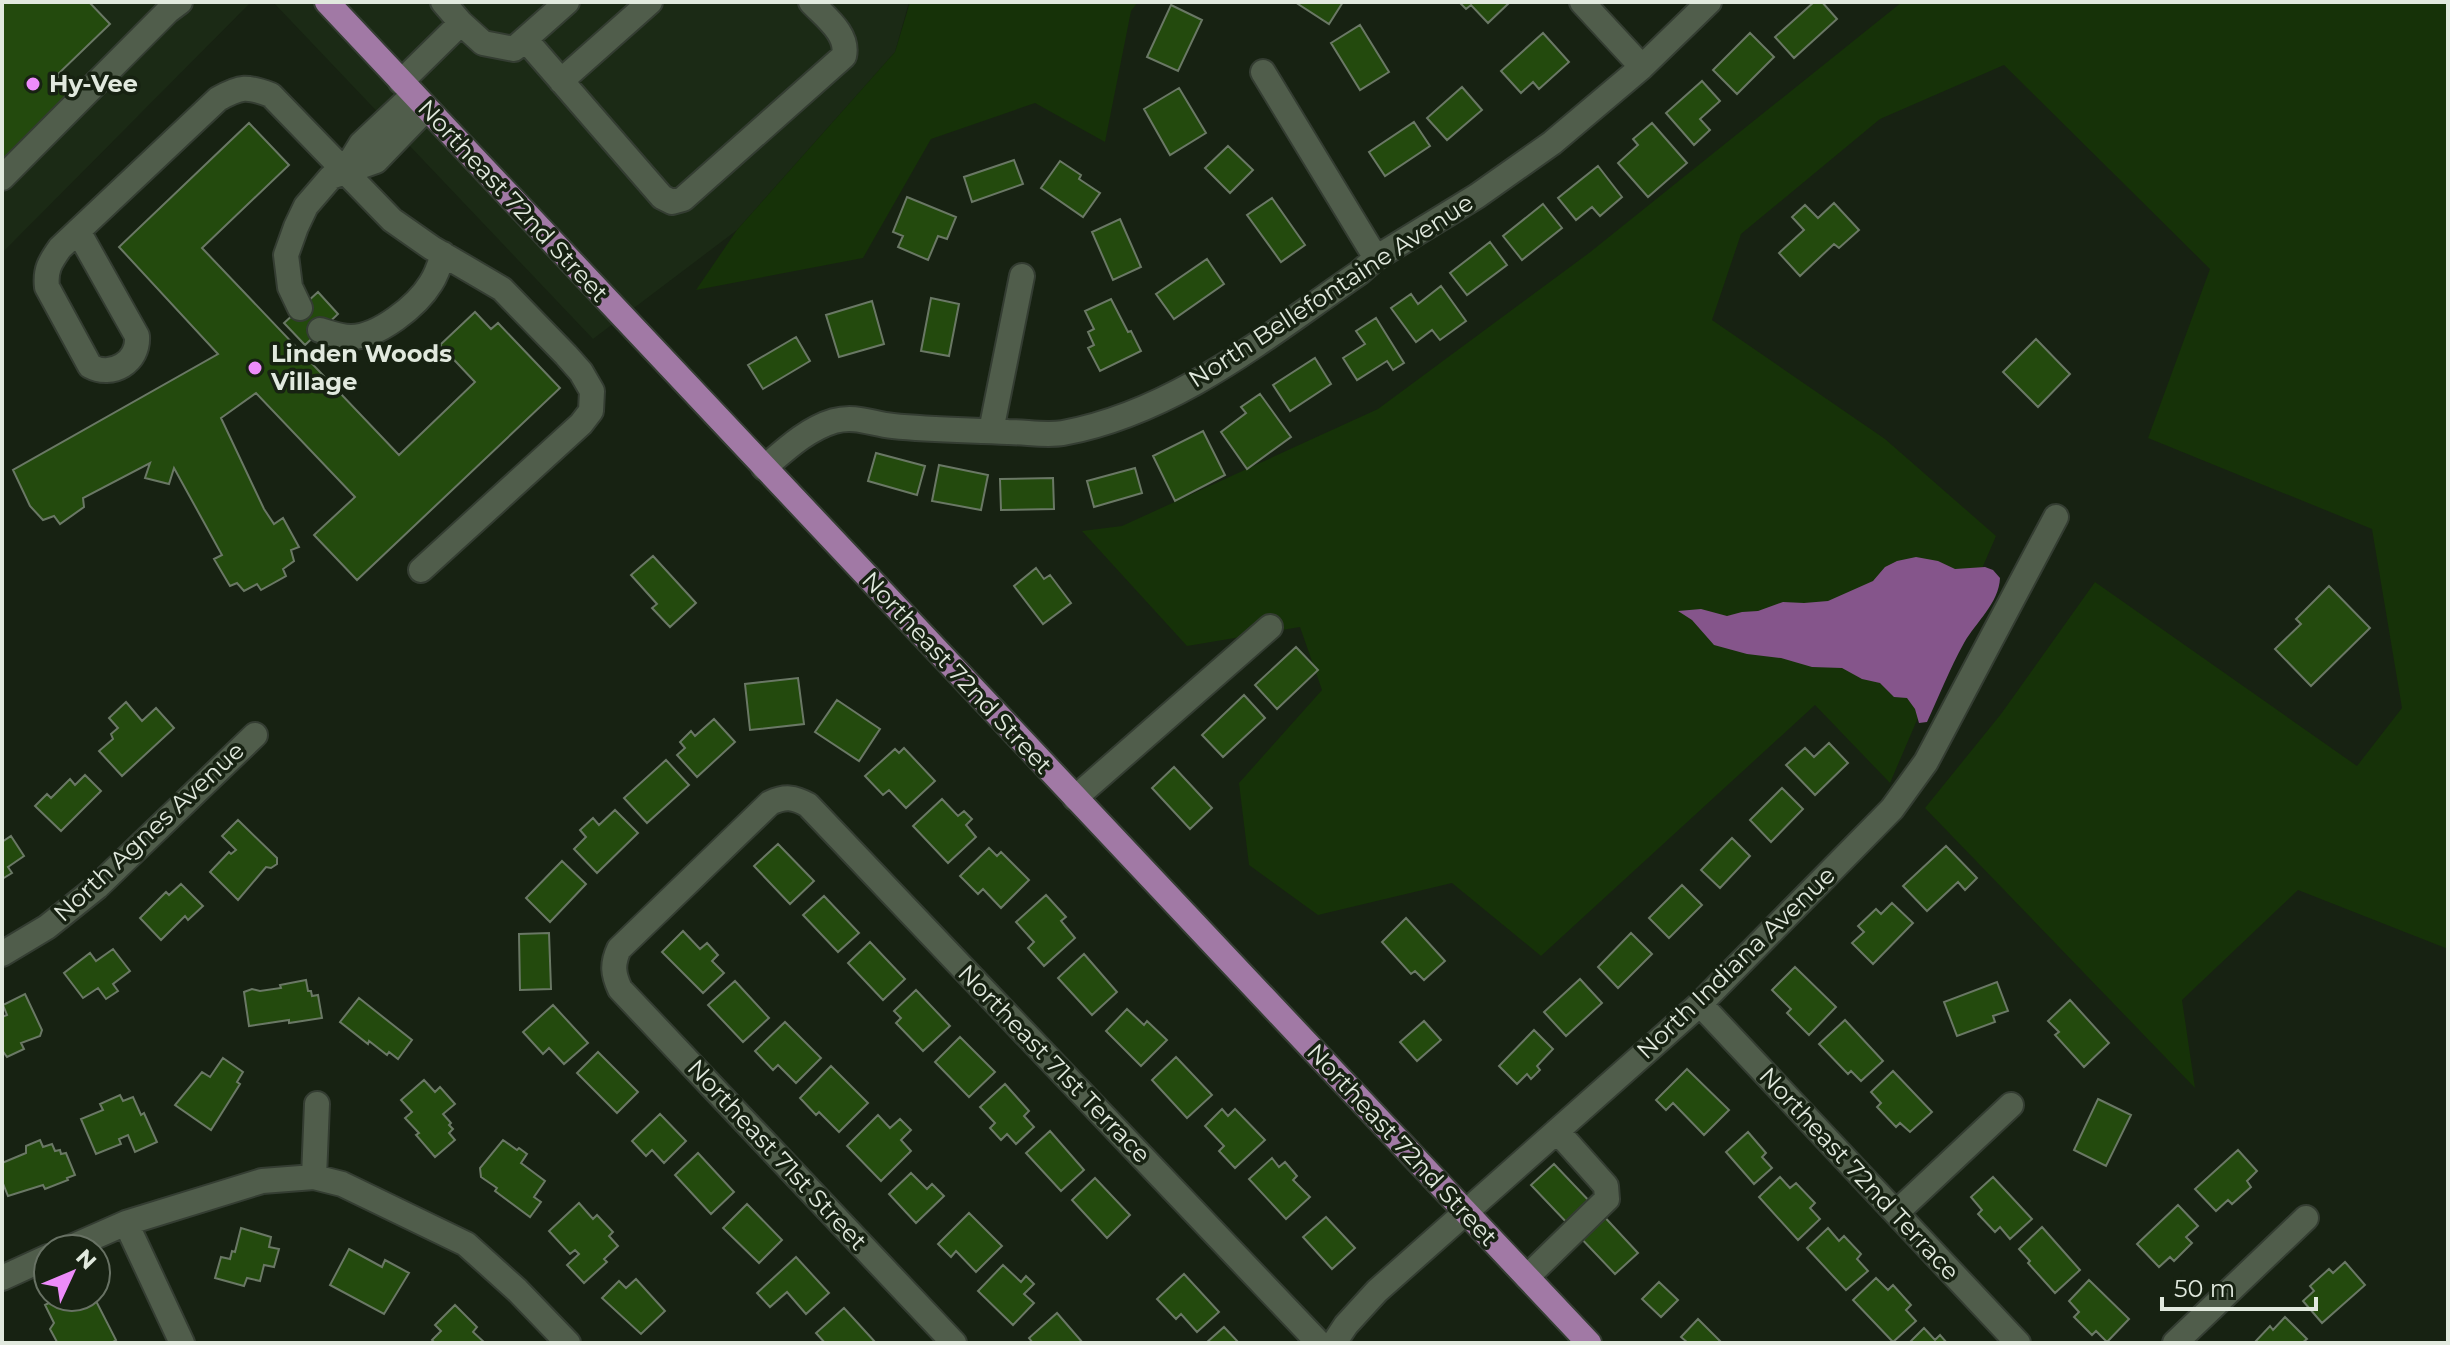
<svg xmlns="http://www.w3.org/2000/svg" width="2450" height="1345" font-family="Montserrat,sans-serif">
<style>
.built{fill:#1b2a15}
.green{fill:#163208}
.water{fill:#85558b}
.building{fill:#234a0d;stroke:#6a7865;stroke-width:2}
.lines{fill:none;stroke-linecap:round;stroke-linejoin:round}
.minor-casing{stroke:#343d32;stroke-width:28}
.major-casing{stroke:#343d32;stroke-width:28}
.minor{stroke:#505d4b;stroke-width:24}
.major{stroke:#a179a5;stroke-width:24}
.poi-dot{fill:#ed8cfa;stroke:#172212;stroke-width:3}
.labels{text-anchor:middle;stroke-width:7;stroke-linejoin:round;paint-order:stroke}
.poi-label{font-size:24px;font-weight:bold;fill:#e1e9de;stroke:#172212;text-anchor:start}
.street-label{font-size:24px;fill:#e1e9de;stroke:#172212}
</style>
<rect width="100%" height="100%" fill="#172212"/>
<path class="built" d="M2,2H251L2,253Z
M273,2H909L895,52L737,230L593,339Z"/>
<path class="green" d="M910,2H1138L1131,11L1105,142L1035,103L931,139L863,258L696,290L737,230L895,52Z
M1902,2H2448V949L2298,890L2182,1000L2195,1088L1925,808L2001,714L2095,582L2357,766L2402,708L2372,529L2148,438L2210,269L2004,65L1880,119L1741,234L1712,320L1885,439L1996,536L1890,783L1815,705L1541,956L1452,883L1318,915L1249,865L1239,783L1322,690L1300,627L1187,646L1082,531L1122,526L1378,409L1589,253Z"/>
<path class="water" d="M1916,557L1938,561L1955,569L1985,567L1993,570L2000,578C1999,603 1976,622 1964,643C1950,668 1939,696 1927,722L1919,723L1915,709L1907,698L1894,697L1880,683L1862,679L1842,668L1812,667L1781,658L1747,654L1714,645L1692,620L1678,611L1701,609L1727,616L1742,612L1758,611L1783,602L1804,603L1828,601L1873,581L1885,567L1897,561Z"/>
<path class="building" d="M2,2H89L110,24L57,75L73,93L2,160Z
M1295,2H1343L1329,24Z
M1459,2H1510L1488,23L1471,5L1466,9Z
M1814,2H1822L1837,19L1794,58L1775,37Z
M1171,5L1202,20L1178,71L1147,57Z
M1360,25L1389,72L1360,90L1331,43Z
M1543,33L1569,62L1539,89L1533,82L1521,93L1501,71Z
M1750,33L1774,57L1737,94L1713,70Z
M1702,81L1720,101L1700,119L1710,130L1694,145L1666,113Z
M1462,87L1482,110L1447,140L1427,118Z
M1179,88L1206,133L1170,155L1144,109Z
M1414,122L1430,146L1385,176L1369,152Z
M249,123L289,165L202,248L399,455L475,382L440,345L475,312L491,329L498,323L560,388L357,580L314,535L355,497L256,393L221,418L264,509L274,524L283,518L299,547L291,550L294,561L283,569L286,576L261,590L257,584L244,591L237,583L230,586L214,559L222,555L174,468L169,484L145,478L150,463L83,498L84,507L60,524L54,516L43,520L30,506L13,470L218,354L119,247Z
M1652,123L1687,163L1648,197L1618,163L1638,145L1633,139Z
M1228,146L1253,170L1230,193L1205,168Z
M1014,160L1023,184L972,202L964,177Z
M1060,161L1081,175L1079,179L1100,193L1083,217L1041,188Z
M1598,166L1622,197L1600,216L1592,207L1576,220L1558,198Z
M907,197L956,217L947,239L938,236L928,260L898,247L903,236L893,232Z
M1272,198L1305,245L1281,262L1247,215Z
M1834,203L1859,230L1839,248L1834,244L1800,276L1779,253L1804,230L1792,217L1805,205L1818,218Z
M1543,204L1562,228L1522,260L1503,236Z
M1120,219L1141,267L1113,280L1092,232Z
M1490,242L1507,265L1467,295L1450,273Z
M1207,259L1224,284L1174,319L1156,294Z
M1441,286L1466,321L1440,340L1432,330L1416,342L1391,308L1411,294L1418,304Z
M318,292L338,314L305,345L284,323Z
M931,298L959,304L949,356L921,351Z
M1111,299L1128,332L1131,331L1141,351L1100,371L1088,348L1094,345L1088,332L1094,329L1085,311Z
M872,301L884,344L839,357L826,315Z
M1376,318L1404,363L1393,370L1387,361L1357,380L1343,358L1365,344L1356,331Z
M796,337L810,361L763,389L748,365Z
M2036,339L2070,374L2038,407L2003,372Z
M1315,358L1331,384L1290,411L1273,385Z
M1260,394L1291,437L1247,469L1221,432L1246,413L1241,407Z
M1203,431L1225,475L1175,501L1153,456Z
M876,453L925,466L917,495L868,481Z
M939,465L988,475L981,510L932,501Z
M1135,468L1142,493L1094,507L1087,481Z
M1053,478L1054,509L1001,510L1000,479Z
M653,556L696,603L670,627L652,608L657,604L631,575Z
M1036,568L1044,579L1050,575L1071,603L1043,624L1014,586Z
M2329,586L2370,628L2311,686L2275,649L2301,624L2296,619Z
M1296,647L1318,670L1277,709L1255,685Z
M798,678L804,724L750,730L745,684Z
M1244,695L1265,718L1223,757L1202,735Z
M837,700L880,729L859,761L815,732Z
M126,702L142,721L156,708L174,728L122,776L99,751L113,739L111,734L118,728L109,718Z
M714,719L735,742L697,777L677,755L685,748L680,742L691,731L695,736Z
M1829,743L1848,763L1815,795L1786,765L1805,748L1814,757Z
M904,748L935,781L906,808L889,790L883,795L865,776L895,749L899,753Z
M666,760L689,785L647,823L624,798Z
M1174,767L1212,808L1190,829L1152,788Z
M85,775L101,791L61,831L35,806L47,794L51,798L70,779L75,785Z
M1782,788L1803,809L1771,842L1750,820Z
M942,799L958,816L964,811L972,819L966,825L976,837L948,863L913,826Z
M615,810L638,833L597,873L574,849L586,837L580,830L593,818L599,825Z
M238,820L277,858V864L271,868L266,867L238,900L210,872L229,852L231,854L236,850L222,836Z
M11,836L24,856L8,867L12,873L2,879V842Z
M1732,838L1750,856L1720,888L1701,870Z
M778,844L814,881L790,904L754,866Z
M1946,846L1977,878L1965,890L1958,882L1927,911L1903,886Z
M989,848L997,856L1001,852L1029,880L1001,908L983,889L978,894L960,876Z
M562,861L586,884L550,922L526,898Z
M181,884L203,906L188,920L185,916L161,940L140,918L166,892L169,895Z
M1682,885L1702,905L1669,938L1649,918Z
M1046,895L1066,917L1061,921L1075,938L1044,966L1028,948L1034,942L1016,922Z
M824,896L859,933L838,952L803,915Z
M1892,903L1913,923L1873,964L1852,943L1864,932L1858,926L1876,909L1881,914Z
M1406,918L1445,961L1424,980L1415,971L1411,974L1382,942Z
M683,931L700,949L707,943L718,955L712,961L724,973L703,993L662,952Z
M549,933L551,989L520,990L519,934Z
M1631,933L1652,954L1618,988L1598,967Z
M870,942L905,979L883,1000L848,963Z
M113,949L130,971L113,984L118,991L106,999L98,988L83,998L64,973L90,953L96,961Z
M1084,954L1117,992L1092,1015L1058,978Z
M1795,967L1836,1007L1809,1035L1787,1013L1791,1009L1772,990Z
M1580,979L1602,1003L1566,1036L1544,1012Z
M306,980L308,991H311L312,996L318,995L322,1018L289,1023V1020L249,1026L244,992L252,989L260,991L281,988L280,985Z
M735,981L769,1018L743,1042L708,1005Z
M1997,982L2008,1011L1993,1016L1995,1022L1957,1036L1944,1002Z
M916,990L950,1026L923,1051L896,1023L901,1018L894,1011Z
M25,994L42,1030L40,1036L21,1043L24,1049L7,1057L2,1050V1017L7,1015L3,1005Z
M359,998L412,1040L398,1059L389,1052L387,1055L369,1041L368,1044L340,1022Z
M2070,1000L2109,1043L2084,1067L2055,1035L2059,1032L2048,1021Z
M553,1005L588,1043L564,1064L549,1048L543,1054L523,1032Z
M1127,1009L1144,1025L1147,1021L1167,1040L1141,1066L1106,1031Z
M1845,1020L1883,1061L1861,1081L1851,1071L1848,1074L1819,1044Z
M1424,1021L1441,1040L1417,1061L1400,1042Z
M785,1022L821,1058L796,1083L778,1065L773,1070L755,1051Z
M1534,1030L1553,1049L1537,1066L1540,1070L1531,1079L1527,1074L1517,1084L1499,1066Z
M960,1037L995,1072L969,1097L935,1062Z
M598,1052L638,1092L617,1113L577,1073Z
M1176,1057L1212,1095L1187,1118L1152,1080Z
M223,1058L243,1072L237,1082L240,1084L211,1130L175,1105L202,1072L210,1077Z
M831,1066L868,1103L839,1132L819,1112L816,1115L800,1098Z
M1687,1069L1729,1110L1704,1135L1673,1103L1666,1110L1656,1100Z
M1893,1071L1932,1112L1910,1132L1900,1123L1896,1127L1877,1107L1881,1103L1871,1092Z
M424,1080L435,1092L440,1087L455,1104L443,1114L451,1123L449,1125L453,1129L449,1133L455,1140L435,1157L416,1135L419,1133L405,1118L412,1112L401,1100Z
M1005,1084L1029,1111L1024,1116L1034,1127L1016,1144L1007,1134L1001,1140L990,1128L995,1123L980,1107Z
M120,1095L123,1101L133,1097L141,1115L144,1113L157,1142L135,1152L128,1135L119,1139L121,1144L96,1154L81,1119L103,1110L100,1104Z
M2098,1099L2131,1115L2106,1166L2074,1150Z
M1222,1109L1228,1116L1235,1109L1265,1140L1235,1168L1219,1151L1224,1146L1205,1126Z
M660,1114L686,1141L664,1163L652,1150L646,1156L632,1141Z
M878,1115L890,1128L900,1119L911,1130L901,1140L911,1151L881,1181L847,1146Z
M1050,1131L1084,1170L1061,1191L1026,1153Z
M1748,1132L1766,1153L1762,1157L1772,1168L1754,1184L1726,1152Z
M40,1140L43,1147L52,1144L55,1151L60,1150L61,1154L66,1153L75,1175L67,1178L68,1180L45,1189L43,1185L8,1196L2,1181V1163L26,1153V1146Z
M503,1140L517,1150L519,1148L527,1154L521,1163L545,1181L534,1197L541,1202L530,1217L495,1191L497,1188L481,1177L480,1168Z
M2238,1150L2257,1171L2247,1181L2251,1187L2232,1204L2228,1200L2216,1211L2195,1189Z
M698,1153L734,1192L711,1214L675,1175Z
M1272,1158L1279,1167L1285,1162L1297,1176L1293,1180L1310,1197L1286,1219L1249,1179Z
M1554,1164L1593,1205L1570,1226L1531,1185Z
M911,1173L927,1189L932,1184L944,1196L916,1223L889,1194Z
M1780,1177L1790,1188L1796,1183L1815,1203L1810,1208L1820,1219L1798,1240L1759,1197Z
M1993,1177L2032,1219L2010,1239L2000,1227L1995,1232L1978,1214L1982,1210L1971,1197Z
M1095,1178L1130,1215L1107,1238L1072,1200Z
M579,1203L593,1219L597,1215L613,1232L609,1236L618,1246L604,1259L607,1262L584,1283L567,1265L579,1254L575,1250L570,1254L549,1231Z
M747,1204L782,1240L759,1263L723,1228Z
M2178,1205L2198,1226L2186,1237L2192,1243L2174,1261L2170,1257L2159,1267L2137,1244Z
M1599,1211L1638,1253L1615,1274L1576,1233Z
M969,1213L1002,1246L976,1272L956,1251L951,1257L938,1244Z
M1326,1217L1355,1248L1332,1269L1303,1237Z
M2042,1227L2080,1270L2055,1293L2028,1263L2030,1261L2019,1249Z
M241,1228L271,1237L269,1247L279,1249L274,1267L264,1265L260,1281L247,1278L244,1286L215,1278L221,1257L230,1259L232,1251L235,1252Z
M1828,1228L1839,1241L1844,1236L1861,1254L1857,1259L1868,1271L1846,1290L1807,1248Z
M349,1249L382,1267L385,1260L409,1273L384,1314L330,1285Z
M796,1257L829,1293L806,1314L787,1292L770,1307L757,1293Z
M2345,1262L2365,1285L2322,1323L2303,1301L2314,1291L2310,1286L2329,1269L2333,1273Z
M1003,1265L1021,1282L1026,1276L1034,1284L1024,1294L1034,1303L1013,1325L978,1291Z
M1184,1274L1219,1312L1197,1332L1181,1314L1176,1319L1157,1299Z
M1876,1278L1888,1290L1893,1285L1911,1305L1906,1310L1916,1321L1893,1342L1853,1300Z
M636,1279L665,1311L641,1334L602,1298L619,1281L626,1288Z
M2089,1280L2129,1319L2107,1342L2096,1331L2092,1335L2074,1317L2079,1312L2069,1301Z
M1659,1282L1678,1300L1661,1317L1642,1299Z
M60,1297H94L116,1340L111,1343L57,1342L50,1329L54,1323L45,1305Z
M455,1305L477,1327L473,1332L485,1343H435L432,1340L441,1331L435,1325Z
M844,1308L876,1343H825L816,1333Z
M1057,1313L1083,1343H1033L1029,1338Z
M2285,1317L2307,1339L2302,1343H2254L2270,1326L2273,1330Z
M1698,1319L1722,1343H1688L1681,1337Z
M1224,1327L1239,1343H1206Z
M1924,1328L1935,1340L1940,1335L1947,1343H1909Z"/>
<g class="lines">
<g class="minor-casing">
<path id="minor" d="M443,2L461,23
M1582,2L1642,67
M525,39L662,197L672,202L683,199L844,56C849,34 825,17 811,2
M1263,72L1376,258
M561,81L650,2
M401,82L461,23L483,43L514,49L567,2
M345,170L361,144L413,95
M2,178L168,11L180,2
M78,231L137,336C139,362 112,378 90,366L47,287C45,270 50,262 60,248L218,99C241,86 247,86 271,95L392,220L432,248L502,289L566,355L581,372L592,391L591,411L581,424L421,570
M300,308L290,287L286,255L296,227L306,206L331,177L376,161L426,109
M320,330C330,333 340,337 351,337C378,337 417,306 431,283C437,274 440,264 443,254
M991,431L1022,276
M764,468C785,450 807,429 834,421C856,415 872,424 893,426C932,430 970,430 1008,432C1026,432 1046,436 1063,433C1176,412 1267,336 1359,273L1376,258L1477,196L1552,143L1642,67L1709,2
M1075,798L1270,627
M2,954L47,927L97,887L255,735
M1700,1004L2018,1343
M314,1177L317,1104
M1896,1213L2011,1105
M126,1223L182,1343
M67,1249L126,1223L262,1181L314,1177L342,1184L466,1244L517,1290L568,1343
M1527,1277L1607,1199L1606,1186L1557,1131
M2,1278L48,1257
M954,1343L620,989C613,974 612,964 619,949L770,803C785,796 794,797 808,805L1319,1343
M1334,1343L1346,1325L1377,1291L1700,1004L1892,809L1926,762L2056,517
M2175,1343L2306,1218"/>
</g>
<g class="major-casing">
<path id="major" d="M327,2L1589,1343"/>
</g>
<use href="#minor" class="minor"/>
<use href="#major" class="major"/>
</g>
<g class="poi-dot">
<circle cx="33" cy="84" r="8"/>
<circle cx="255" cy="368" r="8"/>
</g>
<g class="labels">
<g class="poi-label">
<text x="49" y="92">Hy-Vee</text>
<text x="271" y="362">Linden Woods<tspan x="271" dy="28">Village</tspan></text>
</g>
<g class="street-label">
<text transform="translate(513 201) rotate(47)" y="8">Northeast 72nd Street</text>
<text transform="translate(1331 291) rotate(-33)" y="8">North Bellefontaine Avenue</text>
<text transform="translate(957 673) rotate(47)" y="8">Northeast 72nd Street</text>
<text transform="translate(149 832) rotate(-43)" y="8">North Agnes Avenue</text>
<text transform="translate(1736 963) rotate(-44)" y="8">North Indiana Avenue</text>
<text transform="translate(1054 1064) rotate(46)" y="8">Northeast 71st Terrace</text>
<text transform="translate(1402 1145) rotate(47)" y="8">Northeast 72nd Street</text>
<text transform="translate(777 1155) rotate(47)" y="8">Northeast 71st Street</text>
<text transform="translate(1859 1174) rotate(47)" y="8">Northeast 72nd Terrace</text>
</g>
</g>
<rect width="2450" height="1345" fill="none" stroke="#e1e9de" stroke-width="8"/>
<g transform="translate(72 1273) rotate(46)"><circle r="38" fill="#172212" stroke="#687264" stroke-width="2"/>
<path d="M0-6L14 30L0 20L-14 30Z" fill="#ed8cfa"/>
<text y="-12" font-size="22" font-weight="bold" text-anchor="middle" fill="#e1e9de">N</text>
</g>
<path d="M2162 1297v12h154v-12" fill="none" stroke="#e1e9de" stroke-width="4"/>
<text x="2174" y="1297" font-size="24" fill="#e1e9de" stroke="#172212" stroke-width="6" paint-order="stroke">50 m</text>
</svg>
